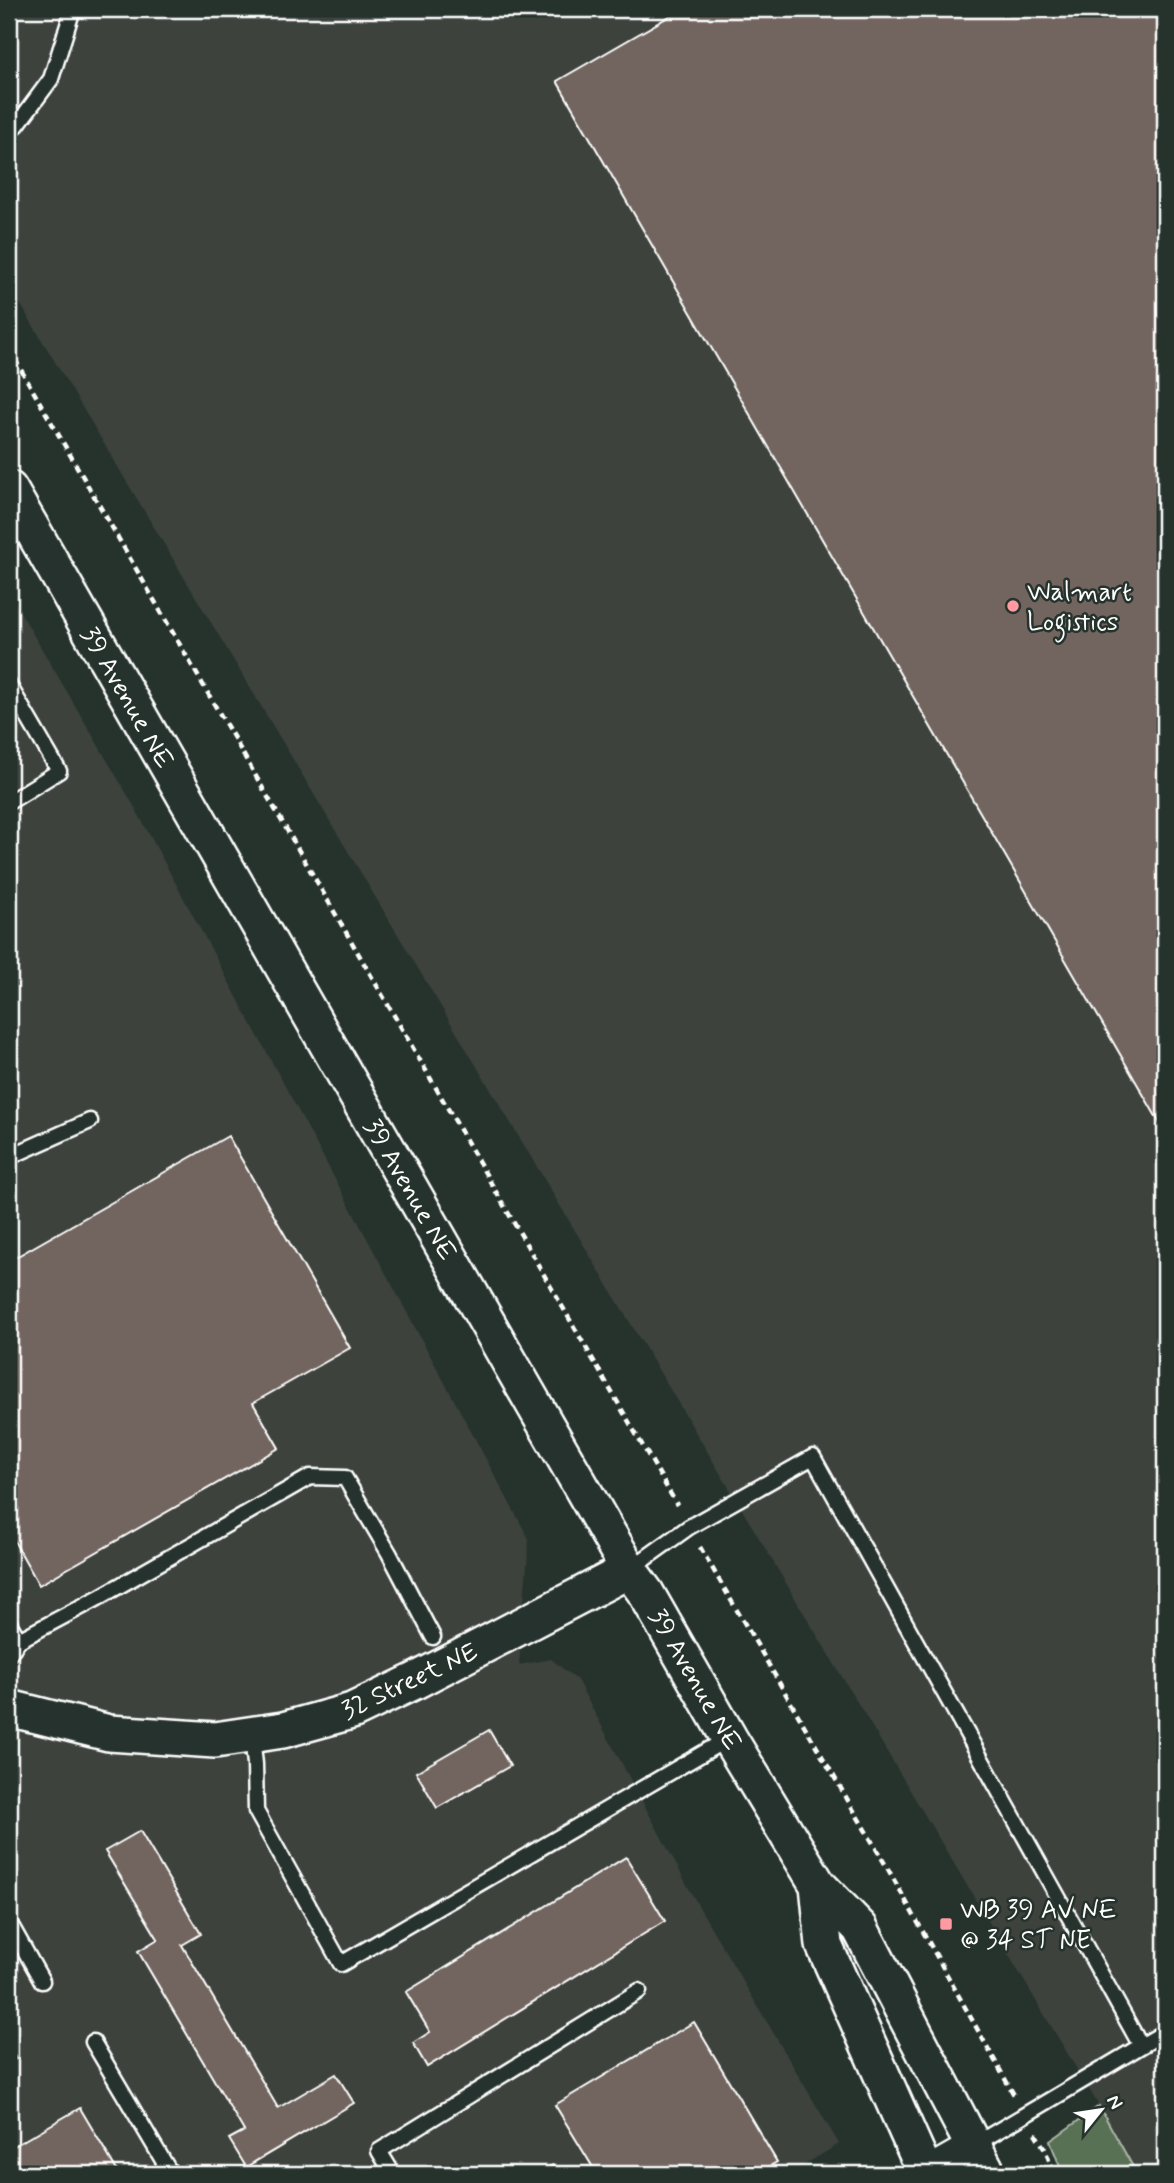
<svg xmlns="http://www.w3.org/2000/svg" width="1174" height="2183" font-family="Mynerve,sans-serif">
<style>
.built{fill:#3d423c}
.green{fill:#586f53;stroke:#acb7a9;stroke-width:2}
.building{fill:#72655e;stroke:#fff;stroke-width:2}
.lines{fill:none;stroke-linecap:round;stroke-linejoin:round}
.service-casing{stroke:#fff;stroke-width:19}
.minor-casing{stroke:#fff;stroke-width:33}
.tertiary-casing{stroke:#fff;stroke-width:40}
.path{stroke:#fff;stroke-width:4.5;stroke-dasharray:7 5;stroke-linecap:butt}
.service{stroke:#26332d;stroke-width:14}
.minor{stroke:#26332d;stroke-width:28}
.tertiary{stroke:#26332d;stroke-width:35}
.poi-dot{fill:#ff9aa2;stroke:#26332d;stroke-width:2.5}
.labels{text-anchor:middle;stroke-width:5;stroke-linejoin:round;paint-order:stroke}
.poi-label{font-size:26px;fill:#fff;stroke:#26332d;text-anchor:start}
.street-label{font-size:26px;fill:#fff;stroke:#26332d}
</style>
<rect width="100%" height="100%" fill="#26332d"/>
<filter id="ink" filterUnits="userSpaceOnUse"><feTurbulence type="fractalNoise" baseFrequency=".0143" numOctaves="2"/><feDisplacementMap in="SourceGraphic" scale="14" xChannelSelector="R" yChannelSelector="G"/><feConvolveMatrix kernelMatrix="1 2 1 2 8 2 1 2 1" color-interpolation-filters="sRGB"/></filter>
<g filter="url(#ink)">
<path class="built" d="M18,9H1165V2174H1137L1099,2106L9,285V48Z
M9,593L134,806L529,1539L519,1665L551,1659L577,1680L699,1907L839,2144L789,2174H9Z"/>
<path class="green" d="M1099,2106L1137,2174H1063L1050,2141Z"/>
<path class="building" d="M682,9H1165V1132L557,81Z
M228,1136L350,1348L253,1403L279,1448L39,1585L9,1532V1261Z
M489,1730L510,1766L437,1808L416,1772Z
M140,1831L201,1934L182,1945L278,2108L336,2074L354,2103L246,2167L229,2139L244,2131L138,1951L158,1939L105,1851Z
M626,1857L665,1921L427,2067L413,2043L430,2032L406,1992Z
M694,2022L777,2162L756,2174H597L555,2105Z
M9,2046L16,2059L9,2062Z
M80,2108L119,2174H9V2149Z"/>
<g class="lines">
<g class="service-casing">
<path id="service" d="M9,130L17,125L51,79L73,9
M9,685L59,771L9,802
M9,1157L90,1121
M629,1570L689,1527L813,1457L1141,2046L974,2145
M9,1623L19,1640
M9,1654L19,1640L98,1598L310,1477L345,1478L389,1553L433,1637
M252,1736L255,1764L256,1811L341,1964L729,1738
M9,1922L42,1981
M93,2042L171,2174
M1141,2046L1165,2032
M393,2174L379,2151L639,1991"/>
</g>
<g class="minor-casing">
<path id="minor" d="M923,2174L974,2145"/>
</g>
<g class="tertiary-casing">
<path id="tertiary" d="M9,489L629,1570L646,1593L729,1738L818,1885L860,1928L988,2174
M9,1708L109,1733L215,1740L283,1730L352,1711L415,1681L629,1570
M818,1885L824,1945L926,2174"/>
</g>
<path class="path" d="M9,349L677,1505
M700,1547L888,1869L1014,2095
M1035,2133L1045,2149L1054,2174
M551,2165L556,2174"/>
<use href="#service" class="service"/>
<use href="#minor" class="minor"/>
<use href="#tertiary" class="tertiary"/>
</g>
</g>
<g class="poi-dot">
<circle cx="1013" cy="606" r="7"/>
<rect x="939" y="1917" width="14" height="14" rx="3.5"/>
</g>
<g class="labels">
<g class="poi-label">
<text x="1027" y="600">Walmart<tspan x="1027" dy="30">Logistics</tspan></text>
<text x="960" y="1918">WB 39 AV NE<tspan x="960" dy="30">@ 34 ST NE</tspan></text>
</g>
<g class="street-label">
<text transform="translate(128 697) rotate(60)" y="9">39 Avenue NE</text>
<text transform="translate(411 1189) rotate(60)" y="9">39 Avenue NE</text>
<text transform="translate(696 1679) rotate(60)" y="9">39 Avenue NE</text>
<text transform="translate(409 1680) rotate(-25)" y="9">32 Street NE</text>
</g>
</g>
<rect width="1174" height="2183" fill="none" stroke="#26332d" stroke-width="35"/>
<rect x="18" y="18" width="1139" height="2148" fill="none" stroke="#fff" stroke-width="2.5" filter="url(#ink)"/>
<g transform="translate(1101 2110) rotate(60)" stroke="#26332d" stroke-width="5" paint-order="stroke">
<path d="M0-5L12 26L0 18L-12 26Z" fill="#ffffff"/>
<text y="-10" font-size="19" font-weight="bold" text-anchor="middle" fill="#ffffff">N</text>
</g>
</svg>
